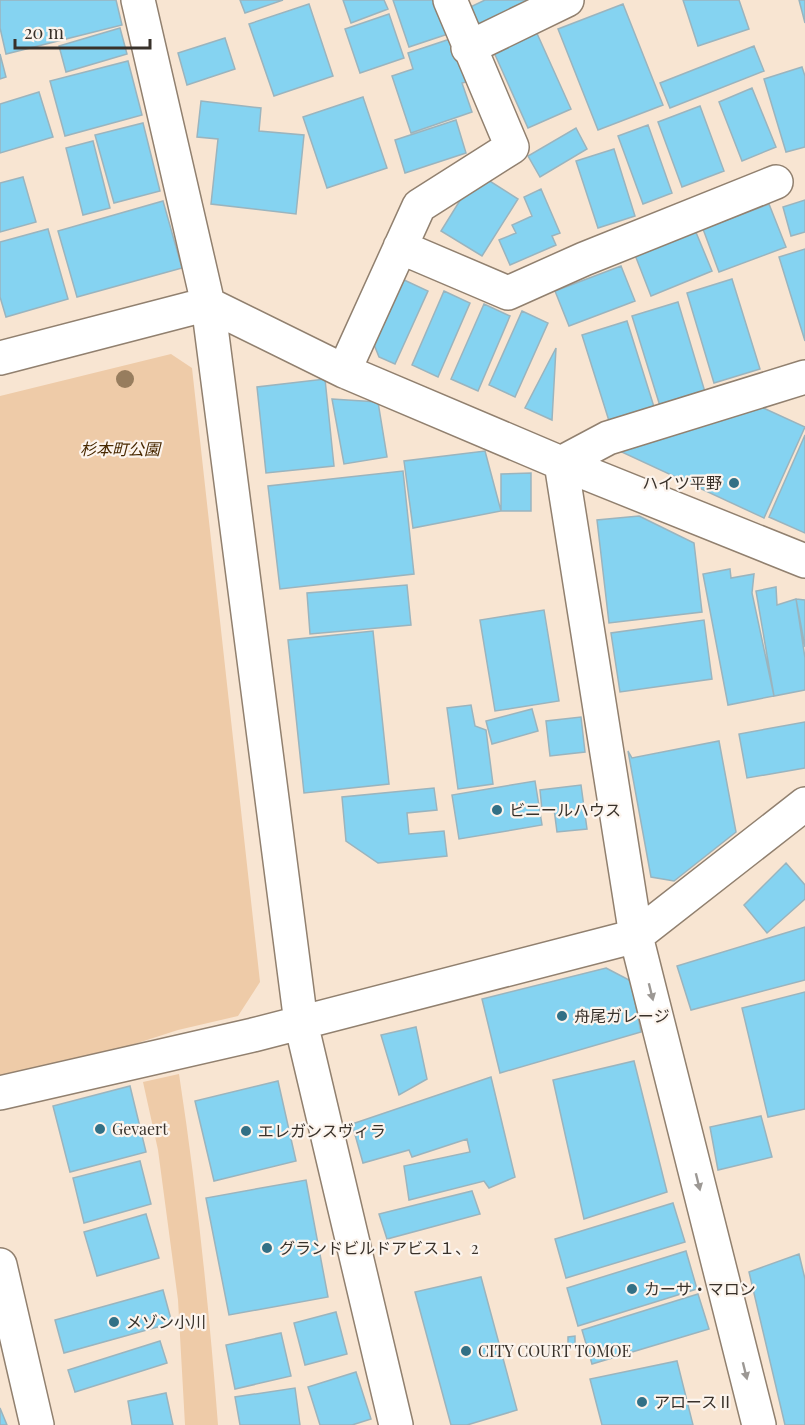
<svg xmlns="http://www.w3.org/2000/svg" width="805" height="1425" font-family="'Playfair Display','Noto Sans JP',serif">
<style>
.green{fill:#eecba8}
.building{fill:#85d3f1;stroke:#9ab4be;stroke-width:1.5}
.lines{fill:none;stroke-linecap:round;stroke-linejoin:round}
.minor-casing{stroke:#91806f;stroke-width:36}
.minor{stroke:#fff;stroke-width:33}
.tree{fill:#977d5e}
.oneway{fill:#9c9894}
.poi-dot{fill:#327086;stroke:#fcf4ed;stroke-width:2}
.labels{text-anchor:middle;stroke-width:4.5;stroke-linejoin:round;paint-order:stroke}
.park-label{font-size:16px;font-style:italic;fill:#482800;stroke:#fcf4ed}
.poi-label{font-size:16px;fill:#38312a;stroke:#fcf4ed;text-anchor:start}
</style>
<rect width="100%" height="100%" fill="#f8e5d2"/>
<path class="green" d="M171,354L192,368L260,982L238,1016L178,1030L122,1048L0,1079V396Z
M179,1074C197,1191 209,1307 218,1425H185L178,1300L158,1150L143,1082Z"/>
<path class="building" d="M0,0H116L122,25L6,54L0,28Z
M240,0H283L245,13Z
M343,0H384L388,9L351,23Z
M393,0H439L451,33L409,47Z
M485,0H540L474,32L464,10Z
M683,0H739L749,29L698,46Z
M799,0H805V23Z
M309,4L333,76L274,96L249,24Z
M623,4L663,105L598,130L558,29Z
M389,14L404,58L360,73L345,29Z
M120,28L127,54L66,72L59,46Z
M535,29L571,109L528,128L492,48Z
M456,37L470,81L462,83L472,112L411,133L392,76L413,69L408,53Z
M225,38L235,69L187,85L178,53Z
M754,46L764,71L670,108L660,83Z
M0,54L6,77L0,79Z
M128,61L142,115L65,136L50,81Z
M802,67L805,76V147L786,152L764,79Z
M752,88L776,147L742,161L719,102Z
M39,92L53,137L0,153V104Z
M363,97L387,168L327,188L303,117Z
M201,101L261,108L259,131L304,135L296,214L211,204L218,139L197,137Z
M700,106L724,171L682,187L658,122Z
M456,120L466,153L405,173L395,140Z
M143,123L160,191L114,203L95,135Z
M648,125L672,193L643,204L618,136Z
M576,128L587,149L540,177L528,156Z
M93,141L110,208L83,215L66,148Z
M614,149L635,216L598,228L576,161Z
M477,173L518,199L482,256L441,231Z
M23,177L36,222L0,232V183Z
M541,189L560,233L552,236L556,245L510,265L499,240L516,233L512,225L532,216L524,197Z
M805,200V232L791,236L783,207Z
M163,201L182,268L77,297L58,231Z
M769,204L786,247L719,272L703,229Z
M48,229L68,299L6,317L0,297V242Z
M695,230L712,271L651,296L635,255Z
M805,249V341L779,257Z
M621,266L635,301L569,326L555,291Z
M402,279L428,291L395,364L379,357L373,342Z
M732,279L760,369L714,383L687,293Z
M444,291L470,303L438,377L412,365Z
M678,302L705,392L660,406L632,316Z
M484,304L510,316L478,391L451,379Z
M522,311L548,323L515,397L489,385Z
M627,321L655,410L610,424L582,335Z
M556,348L552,420L525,408Z
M325,379L334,466L266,473L257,387Z
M332,399L378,402L387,457L344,464Z
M759,406L805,427L764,518L613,448Z
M805,435V533L769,517Z
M485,451L501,511L413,528L404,461Z
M403,471L414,574L280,589L268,486Z
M531,473V511H501V474Z
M639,516L694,543L702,612L609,623L597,520Z
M730,569L731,578L754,574L752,593L774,696L728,705L703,574Z
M407,585L411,625L310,634L307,593Z
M776,587L777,605L796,599L805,658V690L774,696L756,591Z
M796,599L805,600V647Z
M544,610L559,701L495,711L480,620Z
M704,620L712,679L620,692L611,633Z
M373,631L389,784L304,793L288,640Z
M471,705L475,726L486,730L493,784L458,789L447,708Z
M532,709L538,731L492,744L486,721Z
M581,717L585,752L550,756L546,721Z
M805,722V768L747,778L739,734Z
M719,741L736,832L674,881L651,877L628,751L632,758Z
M535,781L542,825L459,839L452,795Z
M581,785L587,829L557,832L554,809L542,810L540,790Z
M434,788L437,810L407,813L409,834L444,831L447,856L378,863L346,841L342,797Z
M786,863L805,885V899L767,933L744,905Z
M805,927V980L691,1010L677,966Z
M606,968L631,981L641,1032L500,1073L482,999Z
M805,992V1109L768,1117L742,1008Z
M416,1027L427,1079L399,1095L381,1035Z
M634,1061L667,1192L584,1219L553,1080Z
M491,1077L515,1177L489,1188L484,1181L409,1200L404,1166L470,1152L467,1139L412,1157L409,1150L363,1163L352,1124Z
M278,1081L296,1161L214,1181L195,1101Z
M130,1086L146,1152L70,1172L53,1106Z
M761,1116L772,1157L718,1170L710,1127Z
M140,1161L151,1204L84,1223L73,1178Z
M306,1180L328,1297L229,1315L206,1198Z
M472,1191L480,1214L387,1239L379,1214Z
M673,1203L685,1242L566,1278L555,1239Z
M146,1214L159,1258L97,1276L84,1232Z
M686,1251L697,1289L578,1326L567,1288Z
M799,1254L805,1279V1425H785L749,1272Z
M481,1277L517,1410L467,1425H451L415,1292Z
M163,1290L172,1323L64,1353L55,1320Z
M698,1294L709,1329L592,1364L582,1330Z
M336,1312L347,1354L305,1365L294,1323Z
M281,1333L291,1376L235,1389L226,1345Z
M575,1336V1345H568V1337Z
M160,1341L167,1363L75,1392L68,1370Z
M677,1361L693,1425H602L590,1379Z
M356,1372L371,1419L352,1425H320L308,1387Z
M295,1388L300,1425H240L235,1397Z
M166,1393L173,1425H132L128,1401Z
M0,1408L7,1425H0Z"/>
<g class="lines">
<g class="minor-casing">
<path id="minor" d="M138,0L208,304L301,1023L396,1425
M468,48L567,0
M400,247L508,293L584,259L776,182
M0,358L208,304L344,371L561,463L805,561
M344,371L419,206L512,147L450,0
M0,1093L253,1035L636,936L805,804
M0,1265L37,1425
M759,1425L636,936L561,463L608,438L805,377"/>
</g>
<use href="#minor" class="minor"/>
</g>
<circle class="tree" cx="125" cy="379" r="9"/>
<defs><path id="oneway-solid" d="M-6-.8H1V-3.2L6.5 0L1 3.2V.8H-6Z" transform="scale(1.5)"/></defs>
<g class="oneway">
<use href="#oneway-solid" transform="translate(651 992) rotate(76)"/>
<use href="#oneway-solid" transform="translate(698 1182) rotate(76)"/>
<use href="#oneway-solid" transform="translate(745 1371) rotate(76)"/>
</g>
<g class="poi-dot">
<circle cx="734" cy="483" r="6"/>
<circle cx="497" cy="810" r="6"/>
<circle cx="562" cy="1016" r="6"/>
<circle cx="100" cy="1129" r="6"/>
<circle cx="246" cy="1131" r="6"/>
<circle cx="267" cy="1248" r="6"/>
<circle cx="632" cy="1289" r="6"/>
<circle cx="114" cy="1322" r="6"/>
<circle cx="466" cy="1351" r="6"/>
<circle cx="642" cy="1402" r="6"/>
</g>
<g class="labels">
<g class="park-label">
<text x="120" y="455">杉本町公園</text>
</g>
<g class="poi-label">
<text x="722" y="489" text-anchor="end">ハイツ平野</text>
<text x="509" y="816">ビニールハウス</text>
<text x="574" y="1022">舟尾ガレージ</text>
<text x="112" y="1135">Gevaert</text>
<text x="258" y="1137">エレガンスヴィラ</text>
<text x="279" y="1254">グランドビルドアビス１、2</text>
<text x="644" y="1295">カーサ・マロン</text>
<text x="126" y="1328">メゾン小川</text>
<text x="478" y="1357">CITY COURT TOMOE</text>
<text x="654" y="1408">アロースⅡ</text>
</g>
</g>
<path d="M15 39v9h135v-9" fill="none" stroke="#38312a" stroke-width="3"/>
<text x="24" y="39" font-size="18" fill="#38312a" stroke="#fcf4ed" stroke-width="4.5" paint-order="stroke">20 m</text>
</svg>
